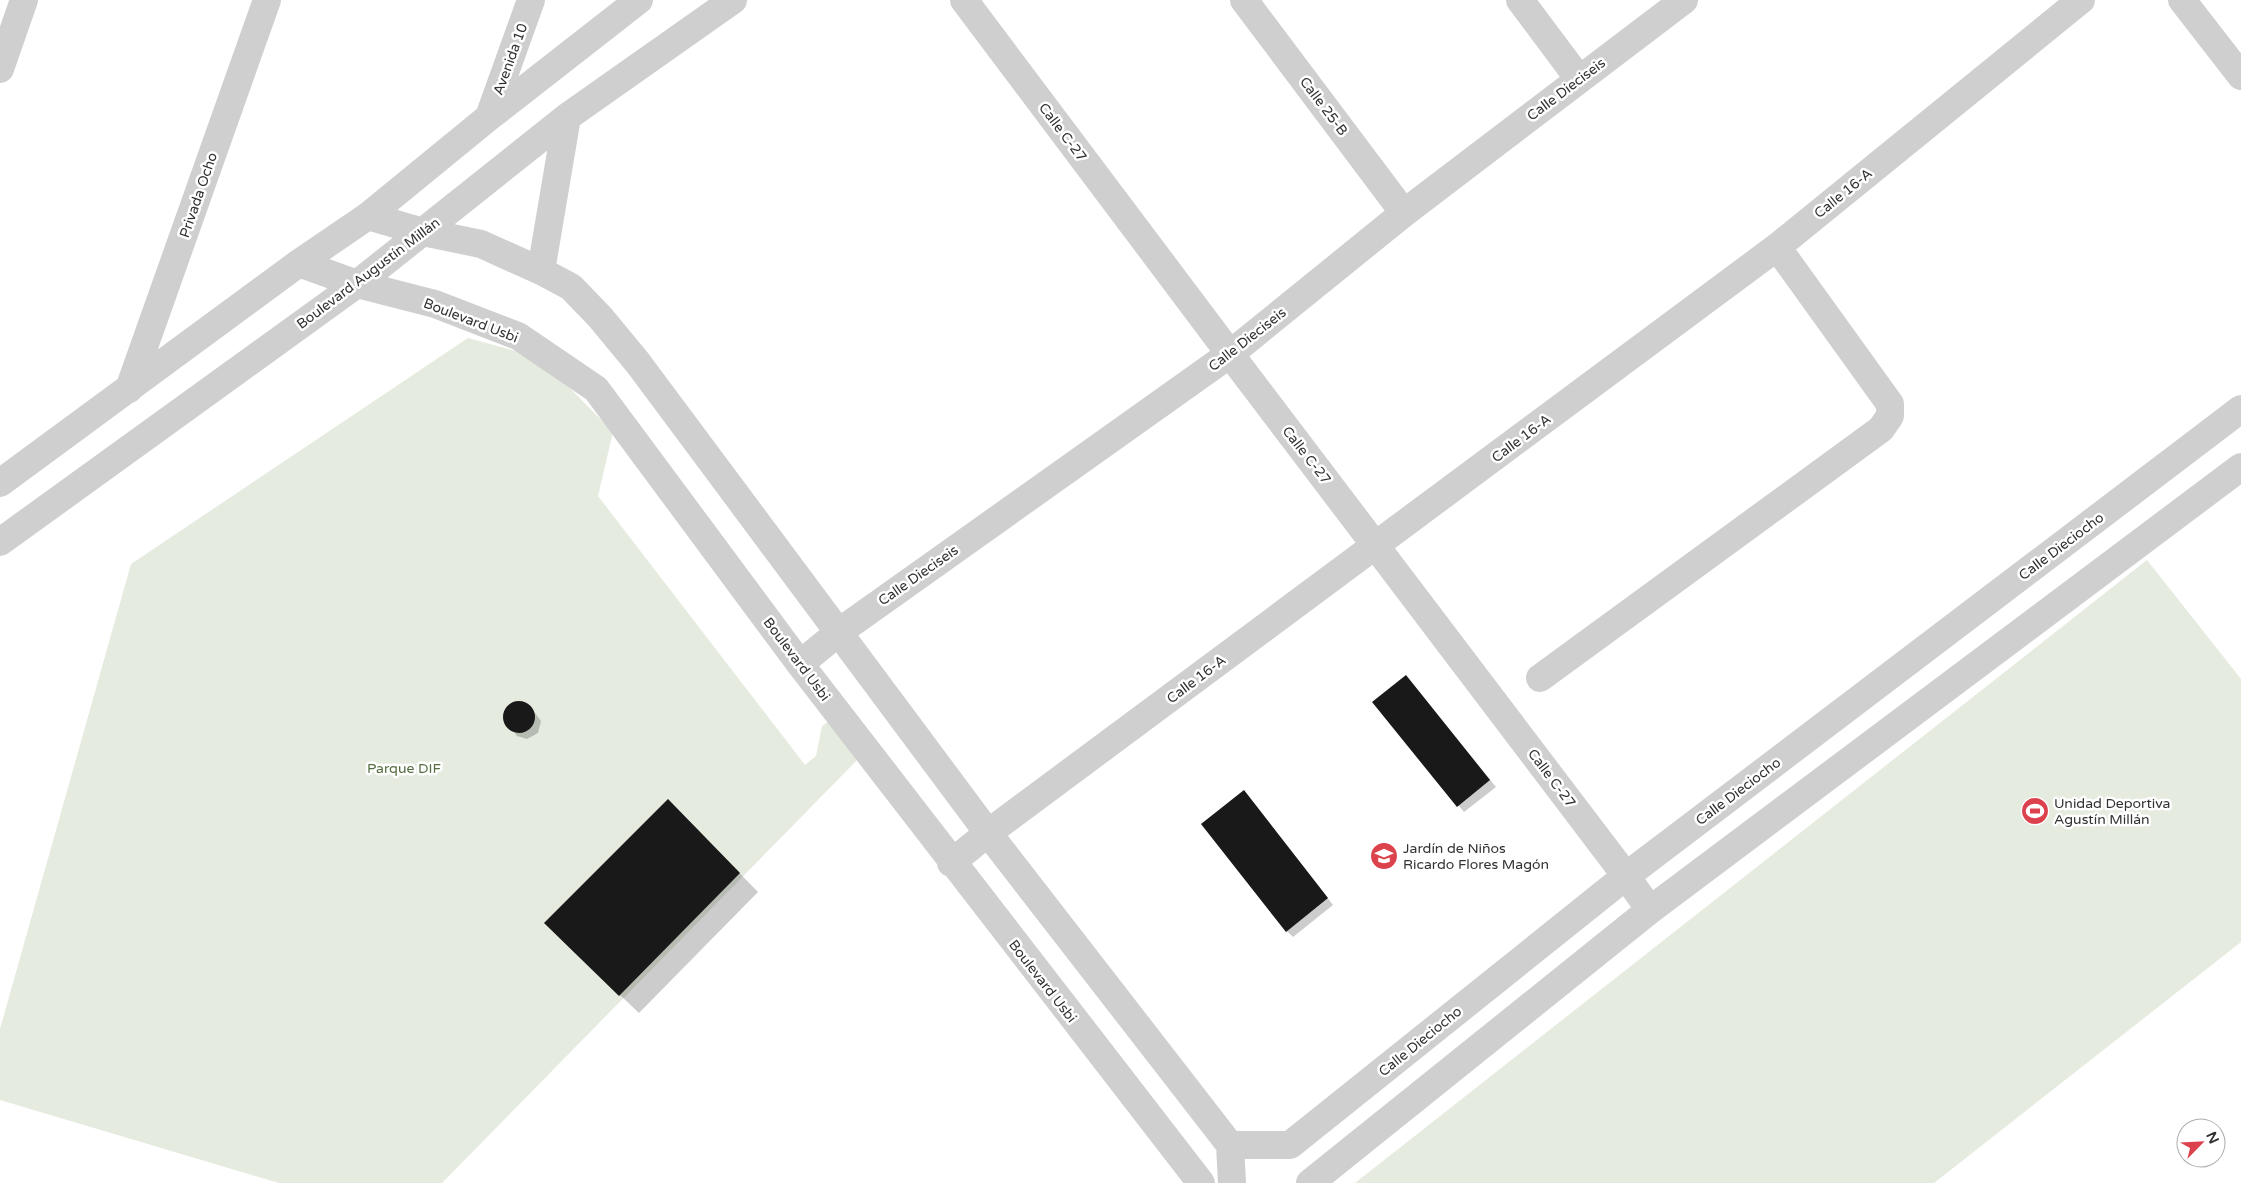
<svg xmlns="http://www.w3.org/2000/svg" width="2241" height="1183" font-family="'Varela Round',sans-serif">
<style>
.green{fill:#e5ebdf}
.shadow{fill:#0003}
.building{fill:#191919}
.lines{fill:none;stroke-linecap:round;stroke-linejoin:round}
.minor{stroke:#cfcfcf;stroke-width:28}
.labels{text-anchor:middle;stroke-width:5;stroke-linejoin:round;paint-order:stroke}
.street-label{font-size:14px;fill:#323232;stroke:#fff}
.park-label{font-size:14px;fill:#556c41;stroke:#fff}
.poi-label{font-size:14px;fill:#323232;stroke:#fff;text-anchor:start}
</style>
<rect width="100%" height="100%" fill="#fff"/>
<path class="green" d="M468,338L515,351L561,379L613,432L598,496L805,765L816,756L822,726L834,718L863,754L442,1183H279L0,1100V1029L131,564Z
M2147,560L2241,679V942L1934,1183H1355Z"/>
<path class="shadow" d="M1412,683L1496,787L1464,812L1374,702Z
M516,701L529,705L541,721L538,733L527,739L517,736L504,719L506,707Z
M1250,798L1333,905L1293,937L1287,931Z
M687,819L758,892L639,1013L564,942Z"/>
<path class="building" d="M1406,675L1490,780L1457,807L1372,702Z
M503 717a16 16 0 1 1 32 0a16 16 0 1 1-32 0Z
M1244,790L1328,898L1286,932L1201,824Z
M668,799L740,873L619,996L544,923Z"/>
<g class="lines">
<path class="minor" d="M964,0L1230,354L1626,876L1650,910
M1244,0L1404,213
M1520,0L1579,79
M2182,0L2241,76
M0,69L24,0
M489,117L531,0
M368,216L423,232L481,244L541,271L571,287L600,317L638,363L988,833L1230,1145
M299,263L357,284L435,304L518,336L596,389L800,664L1201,1183
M541,271L567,117
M129,389L267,0
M0,483L299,263L368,216L489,117L639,0
M0,542L357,284L567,117L733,0
M800,664L839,632L1230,354L1404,213L1684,0
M1540,678L1881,429L1890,416V404L1777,247
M951,863L988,833L1777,247L2081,0
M1230,1145H1290L1626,876L2241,409
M1230,1145L1232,1183
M1310,1183L1650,910L2241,467"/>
</g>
<defs>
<g id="stadium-disc" transform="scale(1.4375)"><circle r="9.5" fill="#dc424d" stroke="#fff"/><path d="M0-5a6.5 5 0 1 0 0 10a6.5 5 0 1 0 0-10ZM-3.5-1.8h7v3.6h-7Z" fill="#fff"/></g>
<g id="school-disc" transform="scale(1.4375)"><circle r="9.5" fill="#dc424d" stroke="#fff"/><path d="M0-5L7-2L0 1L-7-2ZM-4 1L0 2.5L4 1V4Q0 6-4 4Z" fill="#fff"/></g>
</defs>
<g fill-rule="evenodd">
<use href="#stadium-disc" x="2035" y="811"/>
<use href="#school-disc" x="1384" y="856"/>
</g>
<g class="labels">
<g class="street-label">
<text transform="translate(510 59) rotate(-70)" y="5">Avenida 10</text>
<text transform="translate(1566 89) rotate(-37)" y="5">Calle Dieciseis</text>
<text transform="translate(1324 106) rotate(53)" y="5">Calle 25-B</text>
<text transform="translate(1063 132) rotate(53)" y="5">Calle C-27</text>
<text transform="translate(1843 193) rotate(-39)" y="5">Calle 16-A</text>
<text transform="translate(198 195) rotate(-71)" y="5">Privada Ocho</text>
<text transform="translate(368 273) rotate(-37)" y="5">Boulevard Augustín Millán</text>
<text transform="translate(471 320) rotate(21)" y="5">Boulevard Usbi</text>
<text transform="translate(1247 339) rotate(-38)" y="5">Calle Dieciseis</text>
<text transform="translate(1521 438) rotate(-37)" y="5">Calle 16-A</text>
<text transform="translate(1307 455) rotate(52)" y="5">Calle C-27</text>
<text transform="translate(2061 546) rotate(-37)" y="5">Calle Dieciocho</text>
<text transform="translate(918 575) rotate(-35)" y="5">Calle Dieciseis</text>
<text transform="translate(797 659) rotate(53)" y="5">Boulevard Usbi</text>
<text transform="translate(1196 679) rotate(-37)" y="5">Calle 16-A</text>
<text transform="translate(1552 778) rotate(53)" y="5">Calle C-27</text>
<text transform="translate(1738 791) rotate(-37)" y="5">Calle Dieciocho</text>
<text transform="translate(1043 981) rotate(52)" y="5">Boulevard Usbi</text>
<text transform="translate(1420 1041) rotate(-39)" y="5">Calle Dieciocho</text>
</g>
<g class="park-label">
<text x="404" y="773">Parque DIF</text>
</g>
<g class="poi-label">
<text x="2054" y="808">Unidad Deportiva<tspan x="2054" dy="16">Agustín Millán</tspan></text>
<text x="1403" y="853">Jardín de Niños<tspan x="1403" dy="16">Ricardo Flores Magón</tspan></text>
</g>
</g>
<g transform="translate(2201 1143) rotate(66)"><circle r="24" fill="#ffffff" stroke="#adadad"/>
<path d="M0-4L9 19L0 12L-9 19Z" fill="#dc424d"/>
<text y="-8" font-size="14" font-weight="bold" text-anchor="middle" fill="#323232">N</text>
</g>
</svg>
